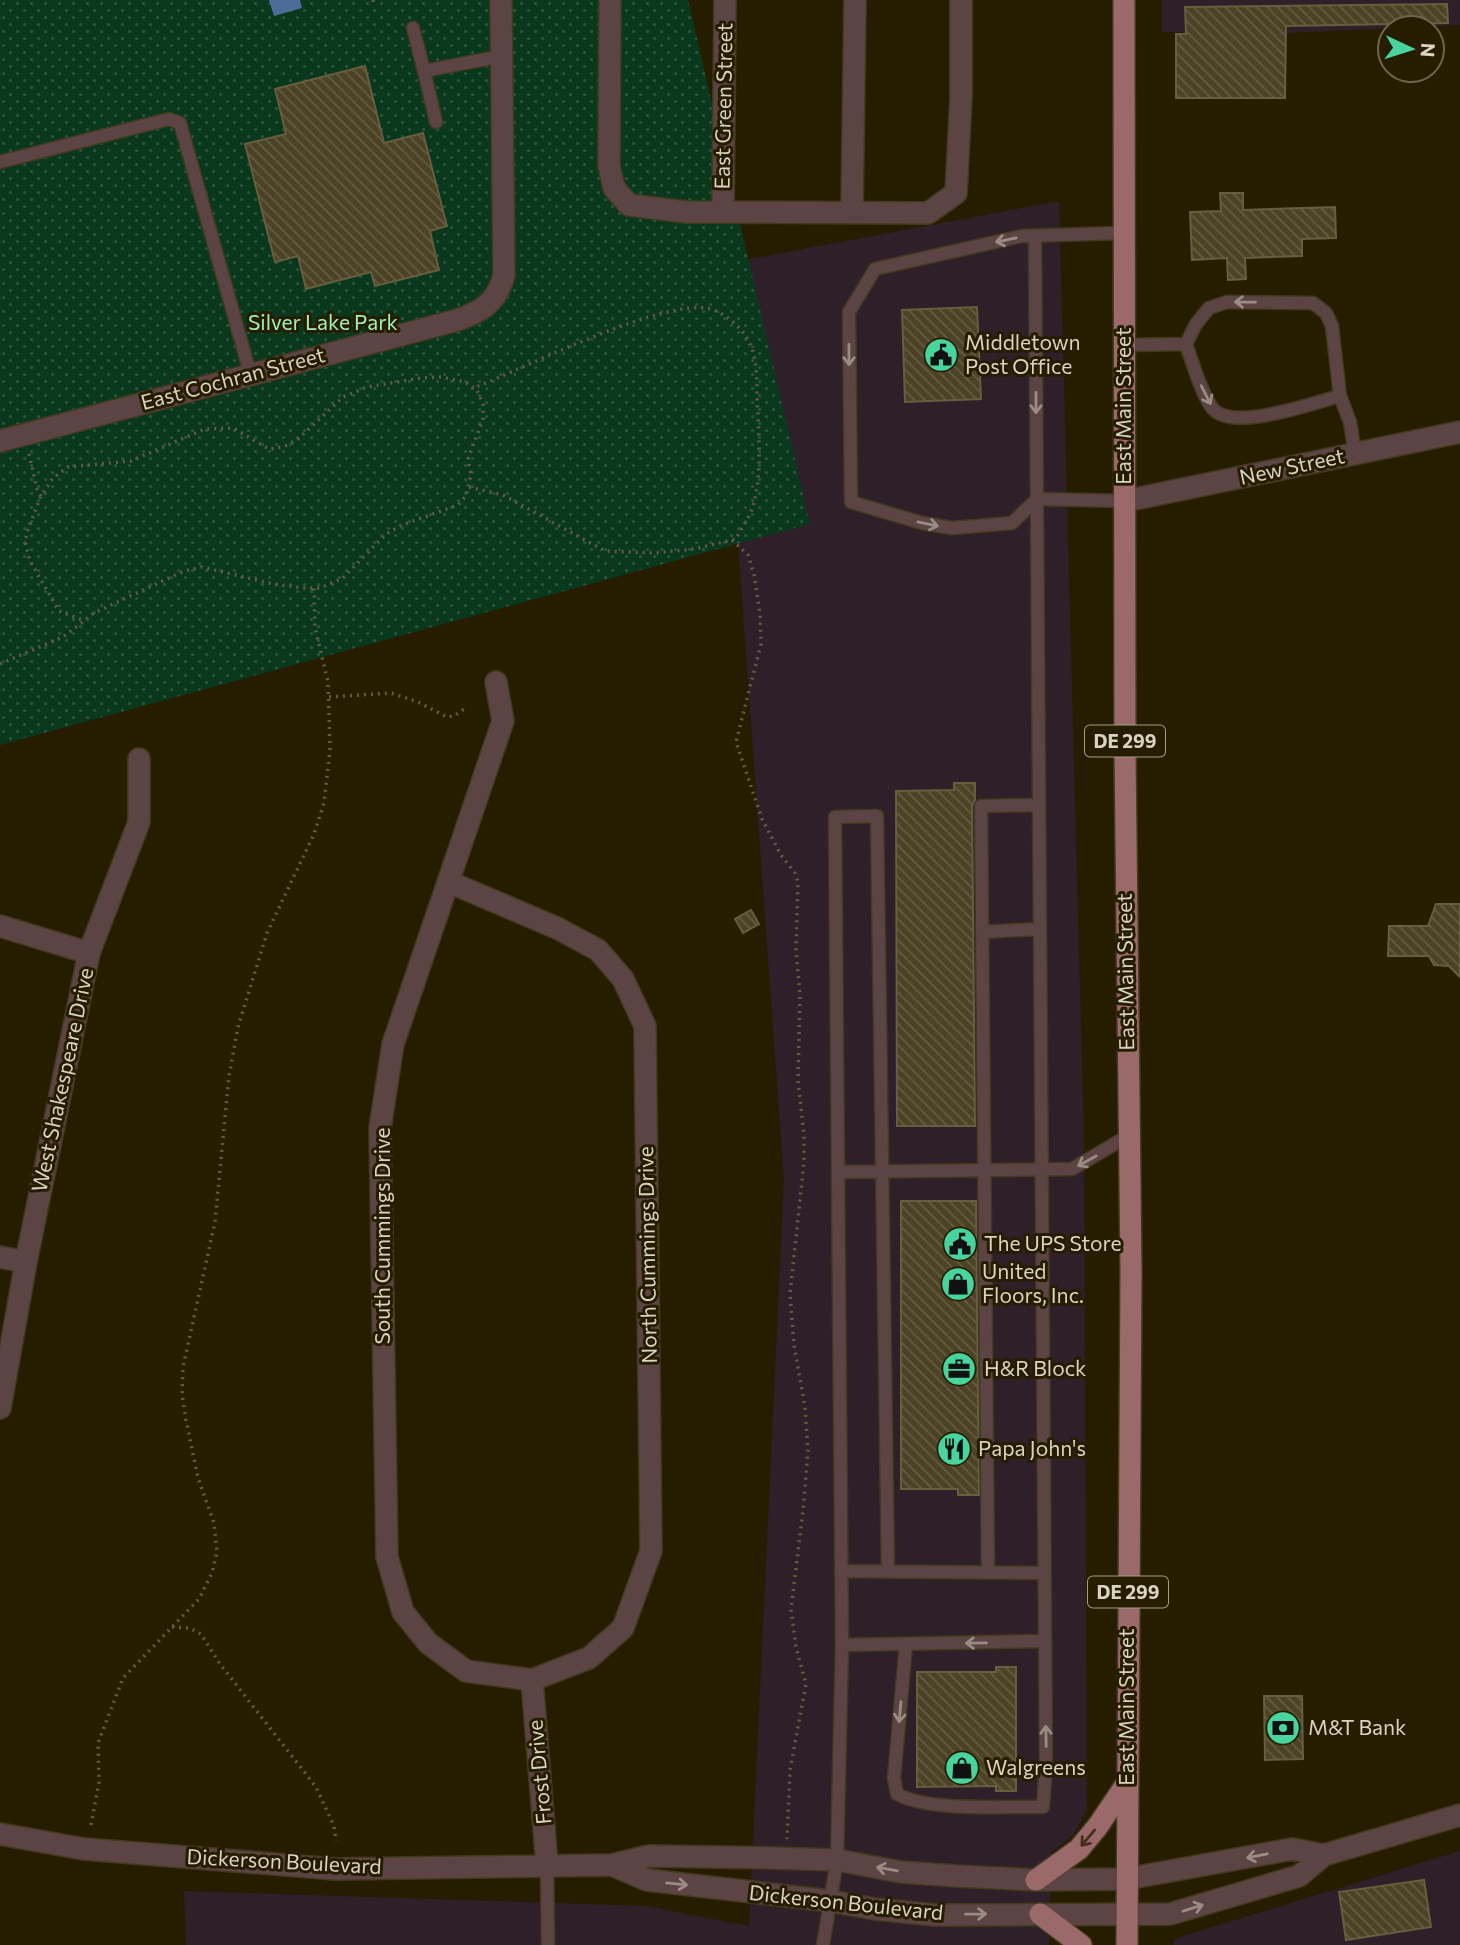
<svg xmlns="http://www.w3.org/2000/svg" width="1460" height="1945" font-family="Commissioner,sans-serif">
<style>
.commercial{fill:#2f1f28}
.grass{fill:url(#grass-dots)}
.water{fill:#4c6d97}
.building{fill:url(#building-back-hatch);stroke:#675d3f;stroke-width:2}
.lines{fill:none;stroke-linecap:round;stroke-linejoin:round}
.service-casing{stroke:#423a1f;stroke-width:15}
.minor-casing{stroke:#423a1f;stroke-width:24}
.primary-casing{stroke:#423a1f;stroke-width:24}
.path{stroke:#635c43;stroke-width:3.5;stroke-dasharray:2 5;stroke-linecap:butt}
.service{stroke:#5d4444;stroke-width:12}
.minor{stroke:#5d4444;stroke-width:21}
.primary{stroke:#9c696a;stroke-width:21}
.oneway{stroke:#9a8c83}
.oneway2{stroke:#44301a}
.labels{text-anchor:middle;stroke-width:6;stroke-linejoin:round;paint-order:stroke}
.shield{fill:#261d00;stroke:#a39c88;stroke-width:2}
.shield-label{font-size:19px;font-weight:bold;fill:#d8d3c2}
.street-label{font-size:21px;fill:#d8d3c2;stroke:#261d00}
.park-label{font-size:21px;fill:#a2efb8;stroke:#261d00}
.poi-label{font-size:21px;fill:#d8d3c2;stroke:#261d00;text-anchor:start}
</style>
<defs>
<pattern id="grass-dots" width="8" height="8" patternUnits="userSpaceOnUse" patternTransform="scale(1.75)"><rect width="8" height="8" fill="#09381d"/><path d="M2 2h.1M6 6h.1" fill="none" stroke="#2c543c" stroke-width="1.8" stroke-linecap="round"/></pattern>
<pattern id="building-back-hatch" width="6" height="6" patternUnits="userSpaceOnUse" patternTransform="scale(1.75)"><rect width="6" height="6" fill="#4c4225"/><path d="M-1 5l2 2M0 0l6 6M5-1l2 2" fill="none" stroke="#655c43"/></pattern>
</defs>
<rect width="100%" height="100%" fill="#261d00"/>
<path class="commercial" d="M1162,0H1460V25L1266,34L1162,32Z
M1059,201L1084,1140L1087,1810L1074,1834L1051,1853L1049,1945H186L184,1891L647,1906L749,1926L784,1180L718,265Z
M1460,1851V1945H1174V1939Z"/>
<path class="grass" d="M0,0H688L810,524L0,745Z"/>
<path class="water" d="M269,0H300L302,8L274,16Z"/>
<path class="building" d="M1447,4L1448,23L1286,26L1285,98H1176V34H1186L1185,7Z
M365,66L384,143L423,133L447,226L430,231L439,270L375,286L371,272L306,289L298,256L275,262L245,144L286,134L275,89Z
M1220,193H1243V210L1335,207L1336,238L1302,239V256L1245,258L1246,279L1228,280L1227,258L1192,260L1190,212L1221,211Z
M977,307L981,399L905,402L902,310Z
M954,783H975V800L972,806L975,1126H897L896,791L954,790Z
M1436,904H1460V977L1449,966L1434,965L1429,956H1388L1389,926H1428Z
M751,910L759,924L743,933L735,919Z
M901,1201H976L979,1495H958V1489H901Z
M996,1667H1016V1791H996V1786L917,1787V1672H996Z
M1264,1696H1302L1303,1759L1265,1760Z
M1424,1880L1431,1927L1346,1940L1339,1892Z"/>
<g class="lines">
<g class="service-casing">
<path id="service" d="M413,28L424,71
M436,122L424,71L502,56
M0,162L169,119L180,123L250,373
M1123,233L1022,236L875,269L849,312L851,502L922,523L952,528L1012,523L1037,499L1125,501
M1125,345L1186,344
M1340,396C1312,403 1234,432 1213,409C1202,396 1192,361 1186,344L1196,324L1209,308L1227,302L1313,303L1326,313L1332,326L1340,396L1350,422L1355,454
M982,932L1039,929
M838,1172L1072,1169L1128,1136
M841,1571L1044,1573
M988,1572L981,806L1038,805
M906,1644L894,1778L897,1794C930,1812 1004,1806 1043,1807L1046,1765L1035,237
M842,1645L1044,1641
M547,1865L548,1945
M823,1945L837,1860L842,1645L835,817L877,816L888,1571"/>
</g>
<g class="minor-casing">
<path id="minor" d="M610,0L609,166L614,188L629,205L686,212L928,213L956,193L961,97V0
M723,212L725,0
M852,213L855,0
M0,441L454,321C480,313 497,303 504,275L501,0
M1125,501L1460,432
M449,882L557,928L598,950L623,979L645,1026L651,1551L623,1628L589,1658L532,1680L466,1671L428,1643L403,1612L387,1557L380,1128L393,1044L503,721L496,682
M0,926L89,953
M0,1257L26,1262
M0,1408L26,1262L89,953L139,822V759
M532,1680L547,1865
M0,1834L84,1849L336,1869L612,1865L649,1856L772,1858L837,1860L901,1872L956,1876L1036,1880L1126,1879L1292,1849L1324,1855
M612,1865L647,1880L830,1901L875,1909L934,1915L1170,1914L1299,1876L1324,1855L1460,1815"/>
</g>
<g class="primary-casing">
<path id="primary" d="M1124,0L1125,751L1131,1270L1127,1945
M1036,1880L1079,1849L1098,1826L1127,1783
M1040,1914L1081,1945"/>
</g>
<path class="path" d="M373,0L374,7
M29,454L37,489L41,496
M469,487L503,495L605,551L653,553L694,549L736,539C741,528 750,517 753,506C763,474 758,428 757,394C757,366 756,341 733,322C726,317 719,311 710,309C666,297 524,368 476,387
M732,540L748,555L754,574L760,614L761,644L736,742L762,819L781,855L795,873L798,882L796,950L800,995L798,1081L804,1135V1162L790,1294L794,1345L805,1407L808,1451L803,1511L791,1609L796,1647L806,1684L790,1770L787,1839
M0,664L63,637L94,613L184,571L202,567L273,584L305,588H320L343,578L386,534L402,525L458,505L466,496L471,474L468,459L483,419V404L477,390L465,382L441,377L421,378L367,387L343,397L297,440L283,447L269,449L233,428L205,429L131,461L68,467L53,478L41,496L28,529L25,542L30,561L59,611L85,621
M329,697L391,693L418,702L447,717L454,716L464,709
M172,1627L190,1628L201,1634L220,1664L316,1787L334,1826L336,1841
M91,1825L99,1782L98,1743L123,1678L199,1599L212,1573L217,1552L214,1523L198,1478L186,1420L182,1394L183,1367L215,1222L229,1076L238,1027L267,933L314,834L324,803L330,749L328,682L315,628L314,588"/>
<use href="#service" class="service"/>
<use href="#minor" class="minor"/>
<use href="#primary" class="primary"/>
</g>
<defs><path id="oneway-shaft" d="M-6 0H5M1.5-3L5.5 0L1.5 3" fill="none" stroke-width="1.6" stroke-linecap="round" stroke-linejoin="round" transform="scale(1.75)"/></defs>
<g class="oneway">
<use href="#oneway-shaft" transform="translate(1006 240) rotate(168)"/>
<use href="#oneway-shaft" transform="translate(1245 302) rotate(-179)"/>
<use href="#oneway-shaft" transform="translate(849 355) rotate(90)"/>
<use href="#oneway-shaft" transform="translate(1206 395) rotate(63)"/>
<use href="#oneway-shaft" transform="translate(1036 403) rotate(90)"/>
<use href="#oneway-shaft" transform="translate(928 524) rotate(12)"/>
<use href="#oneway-shaft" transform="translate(1087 1161) rotate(151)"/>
<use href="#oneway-shaft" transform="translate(976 1643) rotate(179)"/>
<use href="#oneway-shaft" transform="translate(900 1712) rotate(95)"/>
<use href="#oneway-shaft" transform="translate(1046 1736) rotate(-91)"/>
<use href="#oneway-shaft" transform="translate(1257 1856) rotate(169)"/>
<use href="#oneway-shaft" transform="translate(887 1869) rotate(-170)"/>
<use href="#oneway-shaft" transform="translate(677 1884) rotate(6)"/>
<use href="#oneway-shaft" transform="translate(1193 1908) rotate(-17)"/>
<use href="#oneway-shaft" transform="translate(976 1914) rotate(-1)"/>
</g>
<use class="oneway2" href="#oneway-shaft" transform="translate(1088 1838) rotate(130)"/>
<defs>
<g id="civic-disc" transform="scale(1.75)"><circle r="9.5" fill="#47d49e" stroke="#261d00"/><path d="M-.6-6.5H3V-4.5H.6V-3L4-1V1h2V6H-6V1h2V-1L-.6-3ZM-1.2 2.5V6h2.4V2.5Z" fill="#111"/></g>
<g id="shop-disc" transform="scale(1.75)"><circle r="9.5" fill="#47d49e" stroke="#261d00"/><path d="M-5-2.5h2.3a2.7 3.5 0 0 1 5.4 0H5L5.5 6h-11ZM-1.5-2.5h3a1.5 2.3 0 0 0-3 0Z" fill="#111"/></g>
<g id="office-disc" transform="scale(1.75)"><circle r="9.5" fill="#47d49e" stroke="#261d00"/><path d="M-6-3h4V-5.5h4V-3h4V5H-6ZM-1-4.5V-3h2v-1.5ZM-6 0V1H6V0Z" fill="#111"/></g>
<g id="restaurant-disc" transform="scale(1.75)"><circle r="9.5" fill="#47d49e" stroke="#261d00"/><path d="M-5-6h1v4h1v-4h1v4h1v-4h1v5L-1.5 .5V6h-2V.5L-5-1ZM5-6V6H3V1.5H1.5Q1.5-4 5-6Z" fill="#111"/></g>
<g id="bank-disc" transform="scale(1.75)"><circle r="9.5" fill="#47d49e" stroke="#261d00"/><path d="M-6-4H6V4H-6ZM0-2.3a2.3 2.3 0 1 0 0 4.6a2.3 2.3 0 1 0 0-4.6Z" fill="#111"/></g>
</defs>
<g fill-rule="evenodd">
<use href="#civic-disc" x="941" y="355"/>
<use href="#civic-disc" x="960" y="1244"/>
<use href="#shop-disc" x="958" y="1284"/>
<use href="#office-disc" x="959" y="1369"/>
<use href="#restaurant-disc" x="954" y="1449"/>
<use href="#bank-disc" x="1283" y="1728"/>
<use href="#shop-disc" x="962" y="1768"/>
</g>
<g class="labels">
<g class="shield">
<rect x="1085" y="725.5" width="80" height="31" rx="5"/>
<rect x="1088" y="1576.5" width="80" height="31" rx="5"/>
</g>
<g class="shield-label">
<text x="1125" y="748">DE 299</text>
<text x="1128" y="1599">DE 299</text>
</g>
<g class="street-label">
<text transform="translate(724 106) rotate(-89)" y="7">East Green Street</text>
<text transform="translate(233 379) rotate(-15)" y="7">East Cochran Street</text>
<text transform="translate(1124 406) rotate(-90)" y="7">East Main Street</text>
<text transform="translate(1292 467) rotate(-12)" y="7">New Street</text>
<text transform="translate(1126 972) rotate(-91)" y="7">East Main Street</text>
<text transform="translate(63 1080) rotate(-78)" y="7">West Shakespeare Drive</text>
<text transform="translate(383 1236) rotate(-90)" y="7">South Cummings Drive</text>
<text transform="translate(648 1255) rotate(-91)" y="7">North Cummings Drive</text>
<text transform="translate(1127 1707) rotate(-90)" y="7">East Main Street</text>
<text transform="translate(540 1772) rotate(-95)" y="7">Frost Drive</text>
<text transform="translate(284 1862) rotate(3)" y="7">Dickerson Boulevard</text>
<text transform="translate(846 1903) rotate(6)" y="7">Dickerson Boulevard</text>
</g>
<g class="park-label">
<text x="323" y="330">Silver Lake Park</text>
</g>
<g class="poi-label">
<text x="965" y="350">Middletown<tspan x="965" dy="24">Post Office</tspan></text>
<text x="984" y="1251">The UPS Store</text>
<text x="982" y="1279">United<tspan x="982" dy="24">Floors, Inc.</tspan></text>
<text x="984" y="1376">H&amp;R Block</text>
<text x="978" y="1456">Papa John's</text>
<text x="1308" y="1735">M&amp;T Bank</text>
<text x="986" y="1775">Walgreens</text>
</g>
</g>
<g transform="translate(1411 49) rotate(94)"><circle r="33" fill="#261d00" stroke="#6d664e" stroke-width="2"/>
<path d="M0-5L12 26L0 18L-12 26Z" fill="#47d49e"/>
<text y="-10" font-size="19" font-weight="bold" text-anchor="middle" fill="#d8d3c2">N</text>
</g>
</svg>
